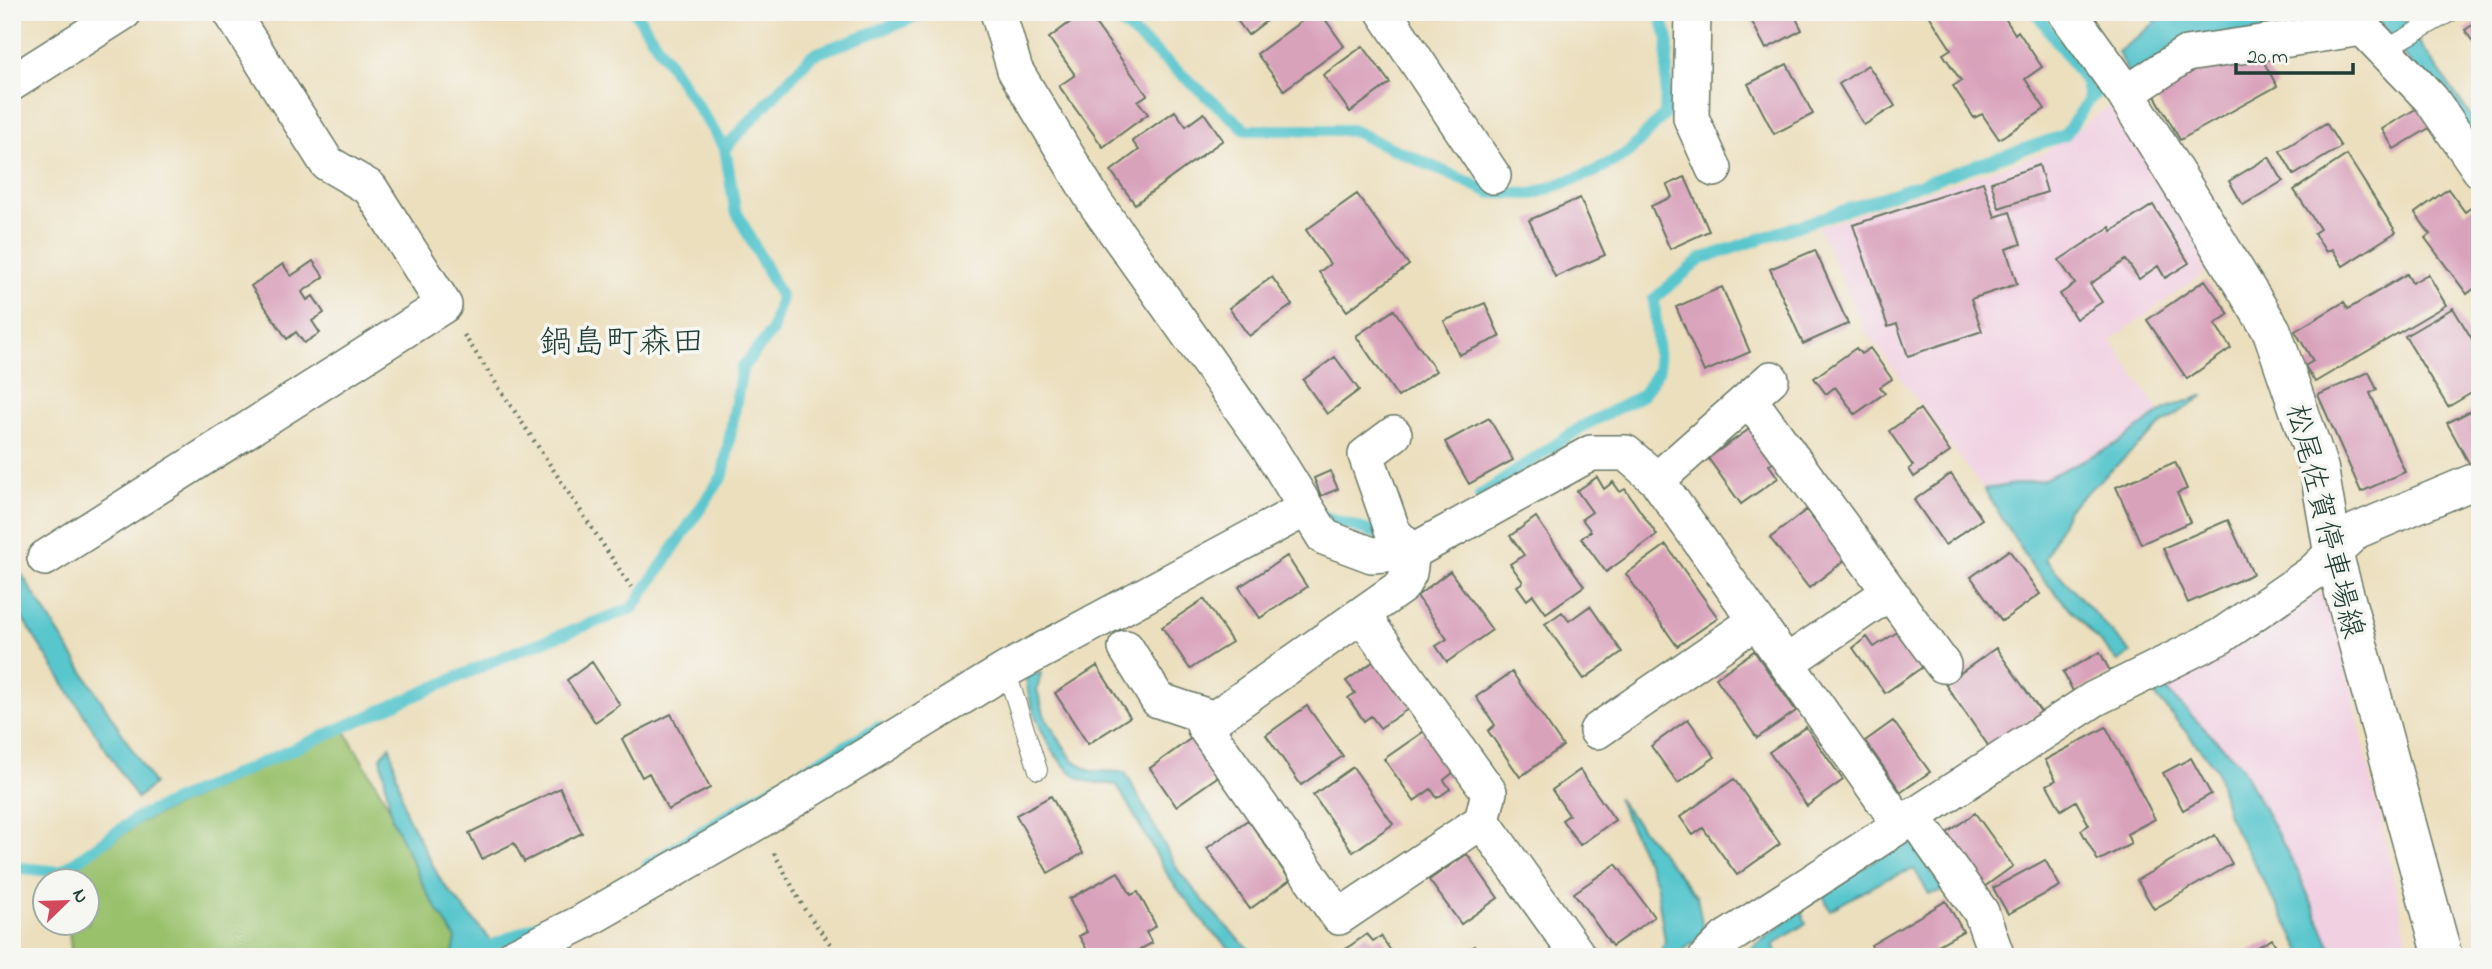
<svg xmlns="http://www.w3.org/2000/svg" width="2492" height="969" font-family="'Indie Flower','Klee One',sans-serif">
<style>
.built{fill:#f1d0e2}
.green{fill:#99c16c;stroke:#5c7f50;stroke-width:2}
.water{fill:#59c6cd;stroke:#3c8280;stroke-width:2}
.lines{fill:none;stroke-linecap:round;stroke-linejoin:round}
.stream{stroke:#59c6cd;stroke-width:12}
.building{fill:#d9a2bb}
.service-casing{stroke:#677664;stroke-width:20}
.minor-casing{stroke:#677664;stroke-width:38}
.secondary-casing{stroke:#677664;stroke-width:41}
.path{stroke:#677664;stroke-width:4.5;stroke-dasharray:2 5;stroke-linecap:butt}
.service{stroke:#fff;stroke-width:18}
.minor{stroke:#fff;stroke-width:35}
.secondary{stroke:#fff;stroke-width:38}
.labels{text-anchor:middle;stroke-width:7;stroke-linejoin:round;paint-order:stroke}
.street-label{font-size:30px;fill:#1f3d34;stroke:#f6f6f2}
.quarter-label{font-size:33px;fill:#1f3d34;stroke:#f6f6f2}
</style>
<rect width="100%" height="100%" fill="#f6f6f2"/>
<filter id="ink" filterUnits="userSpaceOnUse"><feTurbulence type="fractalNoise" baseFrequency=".0143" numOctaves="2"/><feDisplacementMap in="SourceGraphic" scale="14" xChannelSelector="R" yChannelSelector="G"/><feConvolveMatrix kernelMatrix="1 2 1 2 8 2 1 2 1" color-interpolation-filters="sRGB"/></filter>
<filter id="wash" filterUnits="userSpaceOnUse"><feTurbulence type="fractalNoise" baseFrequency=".00686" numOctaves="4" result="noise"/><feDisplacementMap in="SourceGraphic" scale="28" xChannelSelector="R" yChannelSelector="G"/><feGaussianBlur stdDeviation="1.57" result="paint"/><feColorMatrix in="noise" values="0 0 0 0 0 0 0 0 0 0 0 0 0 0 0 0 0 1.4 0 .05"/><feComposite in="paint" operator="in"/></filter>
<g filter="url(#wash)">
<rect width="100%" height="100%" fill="#ecdfbe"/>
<path class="built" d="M2111,105L2214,266L2111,340L2163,417L2014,530L1866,332L1818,227L2044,153Z
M2289,593H2330L2411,957H2317L2228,758L2153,681Z"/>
<path class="green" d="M345,731L471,947L455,957H72L68,924L88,923V881H63V876L141,822Z"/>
<path class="water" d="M2169,12H2250L2258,15L2272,12H2343V23L2132,81L2118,52Z
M2375,12H2398L2480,129V155L2380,23Z
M2205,395L2161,425L2068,509L2045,559L2131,653L2118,662L2033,568L1984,489L2042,480L2118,443L2167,408Z
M12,559L154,784L137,798L12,602Z
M1041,673L1037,690L1045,717L1072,759L1091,771L1125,772L1179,872L1219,919L1256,957H1239L1211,931L1170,879L1117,785C1106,783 1089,784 1080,778C1051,763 1027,705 1026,674Z
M2162,686L2240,764L2298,872L2335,957H2305L2228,816L2216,768L2151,690Z
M390,746L406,814L441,881L493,943L484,957H452L456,939L427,893L392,819L381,757Z
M1617,798L1697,897L1704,933L1675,957H1659L1665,941L1656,882Z
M1911,842L1944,891L1929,894L1914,869L1886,879L1830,910L1823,895L1894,847Z
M1801,910L1806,923L1773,945L1780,957H1732L1737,952L1748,951Z"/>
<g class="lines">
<path class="stream" d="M1109,12L1246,130H1351L1492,193L1533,194L1596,171L1629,152L1665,114L1668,39L1659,12
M2036,12L2086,82L2089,100
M725,148L812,55L929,12
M1480,496L1583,426L1643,395L1659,369L1654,299L1701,259L2065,135L2089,100L2098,92
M1319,520L1325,517L1388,537
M648,865L757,797L879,727
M12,867L61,872L138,817L515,652L633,608L723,475L742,368L772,331L781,297L735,209L725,148L635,12
M466,957L560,915"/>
</g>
<g id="blocks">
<path class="building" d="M1084,12H1087L1147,95L1138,101L1148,114L1103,147L1059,86L1075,75L1049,38Z
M1231,12H1278L1248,35Z
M1314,12H1320L1344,46L1284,90L1257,54Z
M1747,12H1793L1802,30L1766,49Z
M1927,12H2001L2015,34L2018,31L2042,67L2025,79L2045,109L1999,139L1982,114L1974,118L1953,86L1961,81L1943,54L1951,49Z
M2148,12H2162L2152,19Z
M2480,20V53L2465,30Z
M1363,46L1390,83L1350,112L1323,75Z
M2261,57L2277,86L2180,140L2154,94L2204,65Z
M1787,64L1813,114L1774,134L1748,84Z
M1868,65L1895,106L1864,125L1839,84Z
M2419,107L2431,127L2394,149L2382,129Z
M1175,111L1186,126L1204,113L1223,140L1135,204L1111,171L1139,150L1132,141Z
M2326,123L2341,147L2294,175L2280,151Z
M2347,155L2396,232L2343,266L2332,249L2326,252L2314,233L2320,229L2294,190Z
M2269,157L2283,181L2243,205L2229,181Z
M2039,165L2047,192L1999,208L1991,182Z
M1685,177L1709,231L1670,249L1651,206L1672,197L1667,185Z
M1983,182L1995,217L2010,212L2021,244L2006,249L2017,284L1971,299L1982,331L1908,356L1897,324L1888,327L1853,225Z
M2448,189L2465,212L2480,201V284L2467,294L2425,238L2430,234L2415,213Z
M1357,194L1409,265L1347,311L1319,272L1330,264L1306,230Z
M1580,198L1605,255L1555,277L1529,220Z
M2153,205L2189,263L2165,278L2158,266L2139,279L2126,260L2090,284L2102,302L2076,319L2060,294L2075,284L2059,260L2110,227L2112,231Z
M1815,250L1848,324L1803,344L1770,269Z
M313,261L324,277L302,292L307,300L313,296L324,313L312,321L320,333L304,343L296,332L287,339L251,286L283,264L291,276Z
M2407,274L2412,283L2428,274L2446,305L2315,382L2305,366L2313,361L2295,331L2344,302L2348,309Z
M1272,277L1292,305L1249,336L1229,308Z
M2205,280L2229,314L2215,324L2231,348L2187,379L2147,320Z
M1722,287L1750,352L1704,372L1676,307Z
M1485,303L1500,337L1459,355L1444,321Z
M2453,308L2480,352V388L2448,407L2405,336Z
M1394,310L1436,371L1398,397L1356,336Z
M1856,348L1861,354L1870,348L1892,379L1880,387L1885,393L1855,414L1835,387L1826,394L1814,378Z
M1335,357L1359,390L1327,414L1303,380Z
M2369,372L2377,390L2370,393L2405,472L2361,492L2318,395Z
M2480,406V459L2470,465L2447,423Z
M1920,409L1950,452L1914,477L1909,469L1913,466L1889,431Z
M1489,418L1513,460L1469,484L1445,442Z
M1751,428L1774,461L1769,465L1778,478L1741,504L1708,458Z
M2175,462L2187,489L2177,493L2190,522L2141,544L2116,487Z
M1330,471L1338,489L1321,496L1314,478Z
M1951,474L1982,519L1945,545L1914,500Z
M1597,477L1604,489L1613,482L1620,492L1625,489L1657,535L1606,572L1581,538L1591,531L1582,519L1592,512L1577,491Z
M1806,510L1845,560L1809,588L1770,538Z
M1536,517L1584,586L1546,613L1533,595L1527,600L1517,586L1523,582L1510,564L1524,555L1510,536Z
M2228,520L2253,574L2188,603L2163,548Z
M1666,545L1718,618L1677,646L1626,574Z
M2009,550L2040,594L2002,621L1971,577Z
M1287,556L1307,587L1260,618L1239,587Z
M1450,571L1492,630L1447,662L1436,646L1447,639L1417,596Z
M1204,599L1232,642L1190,669L1162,627Z
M1590,606L1622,652L1584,679L1545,624L1562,612L1569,621Z
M1899,631L1924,666L1885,693L1853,648L1867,637L1874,647Z
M1996,648L2041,712L1990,748L1945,684Z
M1754,651L1796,711L1757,738L1716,678Z
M2100,652L2111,673L2074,693L2063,672Z
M1377,659L1411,707L1380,728L1371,716L1364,721L1348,698L1355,693L1346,681Z
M592,662L620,705L595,722L567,680Z
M1097,666L1130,717L1088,744L1055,693Z
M1512,672L1563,746L1520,777L1488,731L1495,725L1476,697Z
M1307,706L1343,756L1301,785L1266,735Z
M671,714L710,788L668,810L649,773L642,777L622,739Z
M1688,719L1715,757L1678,783L1651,746Z
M1893,721L1930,772L1901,792L1865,741Z
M1806,727L1843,780L1807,806L1769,752Z
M2106,727L2155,819L2127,834L2131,844L2098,861L2081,830L2089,825L2076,801L2061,810L2047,785L2056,780L2045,760Z
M1426,730L1455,771L1444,780L1450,789L1437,798L1431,789L1414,801L1384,759Z
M1193,737L1220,775L1176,806L1150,768Z
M2191,758L2211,794L2183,810L2163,773Z
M1353,767L1393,824L1353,852L1313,795Z
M1580,770L1615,820L1580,845L1562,820L1569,815L1552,790Z
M1734,779L1780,844L1737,875L1703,828L1693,835L1680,817Z
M560,788L582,833L524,862L514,843L482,859L469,833Z
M1051,796L1083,853L1048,873L1016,815Z
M1975,813L2013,866L1984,887L1947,833Z
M1248,820L1290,880L1250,909L1207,848Z
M2215,835L2232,864L2154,909L2137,880Z
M1467,854L1498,898L1461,924L1429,880Z
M2045,860L2060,886L2008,914L1993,888Z
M1616,864L1654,917L1612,946L1574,893Z
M1118,872L1131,895L1138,892L1156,926L1146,932L1152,943L1126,957H1101L1098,951L1090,955L1079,936L1087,932L1069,899Z
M1946,901L1963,931L1933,948L1937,957H1878L1871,945Z
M1367,934L1373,941L1381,936L1395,957H1334Z
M2272,939L2282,957H2240Z
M1474,946L1483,957H1461Z"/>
</g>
</g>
<g filter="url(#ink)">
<use href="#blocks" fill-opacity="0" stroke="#677664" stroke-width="2"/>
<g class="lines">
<g class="service-casing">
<path id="service" d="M2384,50L2451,12
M1006,670L1038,770"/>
</g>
<g class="minor-casing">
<path id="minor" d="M998,12L1015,70L1096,204L1268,446L1324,537L1372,555L1412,552L1591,453H1626L1657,480L1900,824
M1384,12L1493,176
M1693,12L1691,118L1714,169
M12,83L124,12
M2126,94L2186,54L2363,28L2431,99L2480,170
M1760,414L1943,665
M1394,434L1366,455L1393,532L1412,552L1409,573L1402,586L1204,726L1339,917L1482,821
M1657,480L1771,379
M45,558L444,305L370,188L327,163L231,12
M1362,615L1489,792L1482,821L1579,957
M1126,648L1158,700L1215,719
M1786,663L1890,592
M1597,731L1756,621
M1913,816L1981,912L1997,957
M513,957L579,924L757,822L1006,670L1305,509
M1707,957L1725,939L2094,699L2221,636L2311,574L2356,531L2480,479"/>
</g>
<g class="secondary-casing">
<path id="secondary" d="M2067,12L2126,94L2272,331L2319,469L2333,552L2443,957"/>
</g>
<path class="path" d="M464,335L631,587
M774,853L805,910L840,957"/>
<use href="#service" class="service"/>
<use href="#minor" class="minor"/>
<use href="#secondary" class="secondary"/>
</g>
</g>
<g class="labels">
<g class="street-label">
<text transform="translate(2326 521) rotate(76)" y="10">松尾佐賀停車場線</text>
</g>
<g class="quarter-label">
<text x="622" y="352">鍋島町森田</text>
</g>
</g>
<rect width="2492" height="969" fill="none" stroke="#f6f6f2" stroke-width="42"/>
<g transform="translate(66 902) rotate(67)"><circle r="33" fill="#f6f6f2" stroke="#a0aca6" stroke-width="2"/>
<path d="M0-5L12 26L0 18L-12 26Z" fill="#d1495b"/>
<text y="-10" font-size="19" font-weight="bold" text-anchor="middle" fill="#1f3d34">N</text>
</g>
<path d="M2236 63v10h117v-10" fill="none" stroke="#1f3d34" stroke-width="3.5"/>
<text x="2247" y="63" font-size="21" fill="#1f3d34" stroke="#f6f6f2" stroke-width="5" paint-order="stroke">20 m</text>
</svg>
